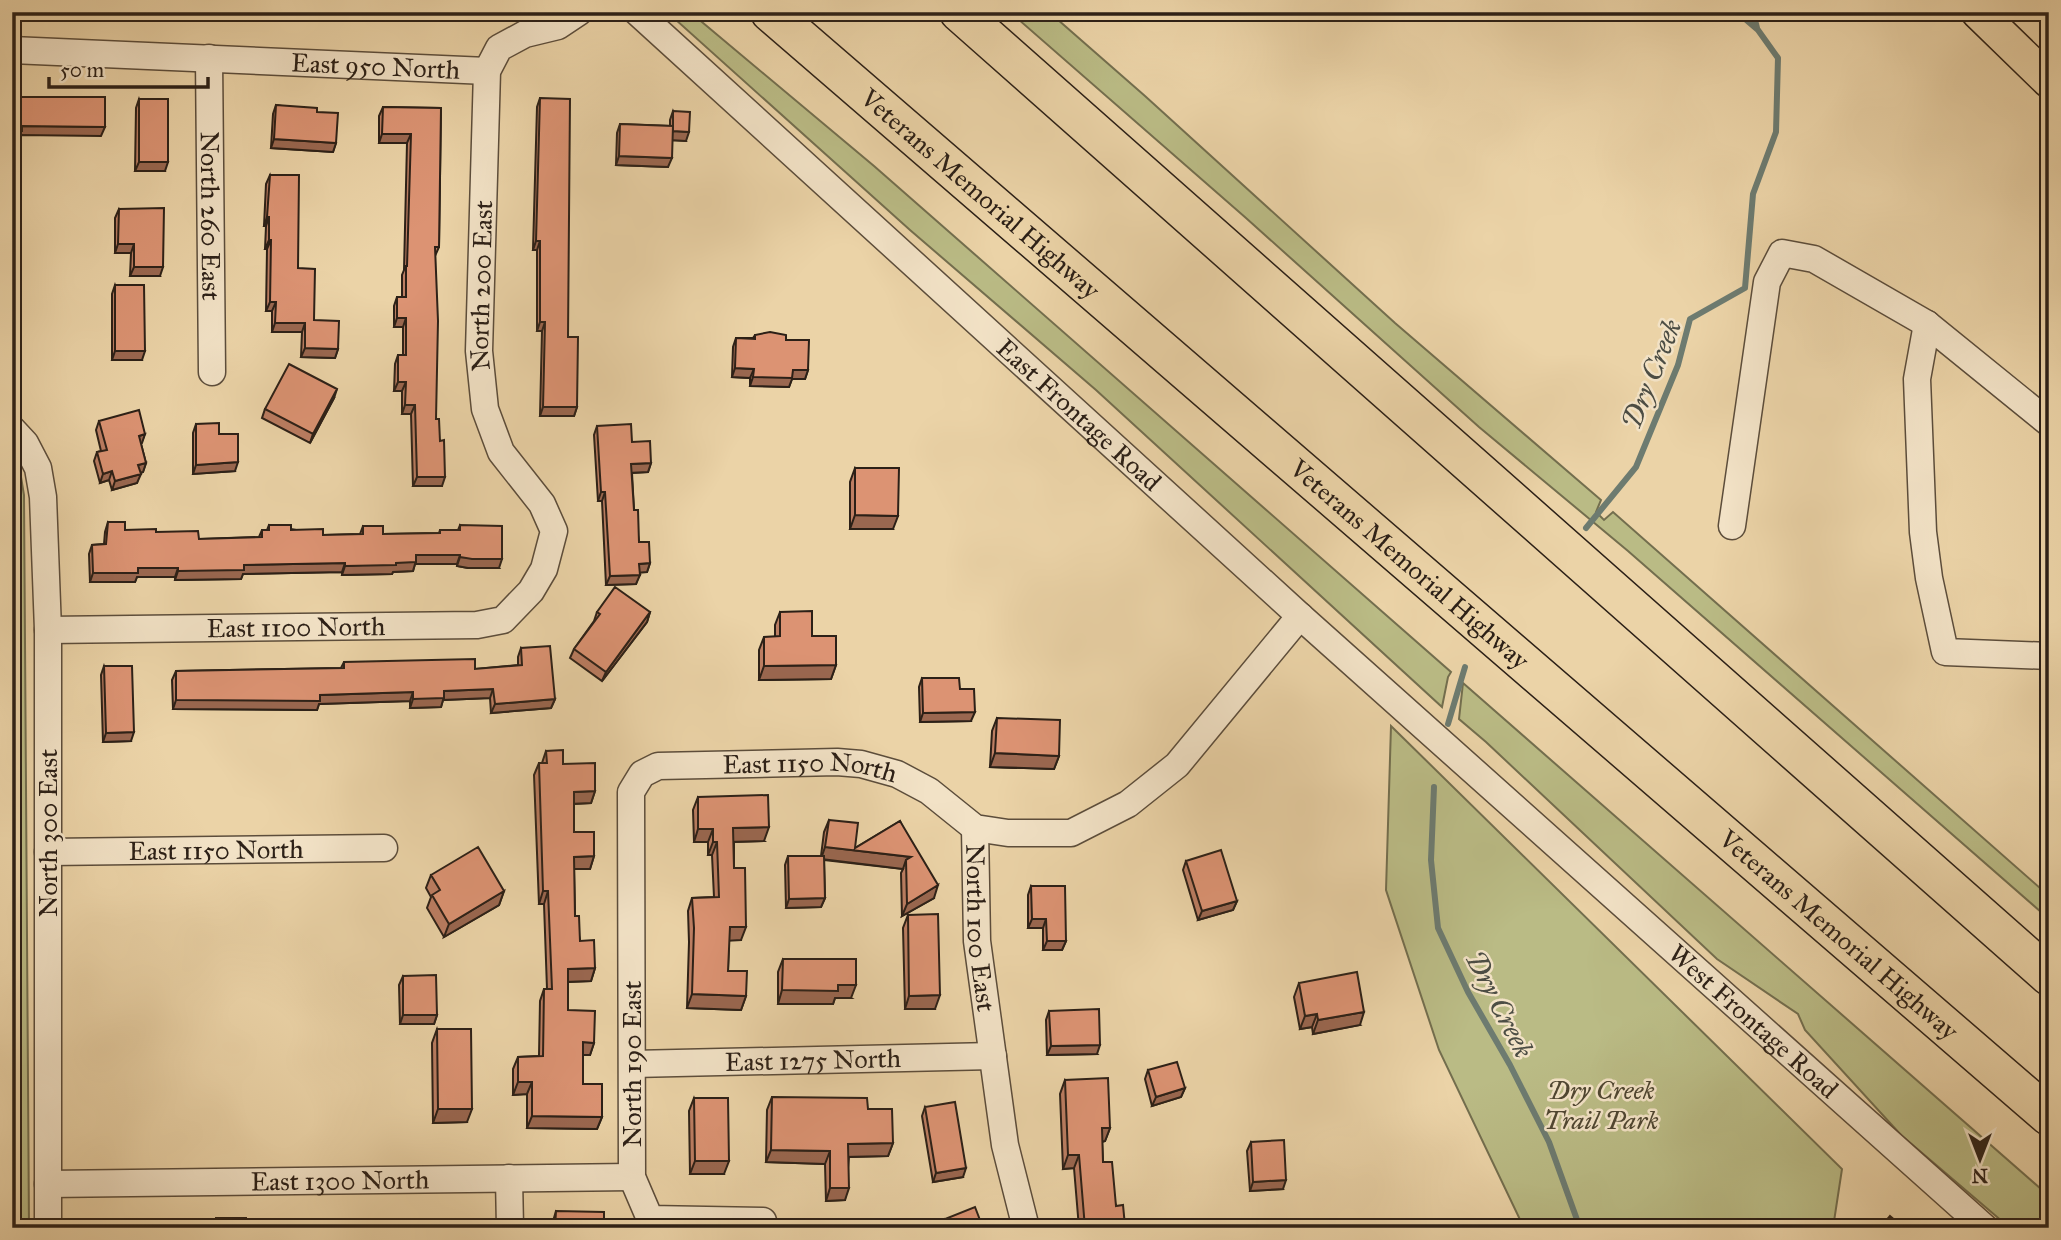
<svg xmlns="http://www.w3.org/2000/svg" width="2061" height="1240" font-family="'IM FELL Great Primer',serif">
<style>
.green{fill:#babb85;stroke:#736e4e;stroke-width:2}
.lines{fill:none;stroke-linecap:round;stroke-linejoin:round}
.stream{stroke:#6d7b70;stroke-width:6}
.minor-casing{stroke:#5c4d3b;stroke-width:29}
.major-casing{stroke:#2c2017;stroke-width:36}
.highway-casing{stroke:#2c2017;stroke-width:41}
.minor{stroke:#f2e2c6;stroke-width:26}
.major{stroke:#ebd3a7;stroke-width:33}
.highway{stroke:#ebd3a7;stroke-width:38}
.wall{fill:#bd7e63;stroke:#2c2017;stroke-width:2}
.shaded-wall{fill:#9a6750;stroke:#2c2017;stroke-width:2}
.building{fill:#dc9373;stroke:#2c2017;stroke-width:2}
.labels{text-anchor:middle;stroke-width:5;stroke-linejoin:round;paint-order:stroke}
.street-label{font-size:26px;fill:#2c2017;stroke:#f2e2c6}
.park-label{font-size:26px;font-style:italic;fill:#504732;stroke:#f2e2c6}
.water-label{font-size:28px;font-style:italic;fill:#4c4d44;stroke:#f2e2c6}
</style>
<rect width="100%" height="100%" fill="#ebd3a7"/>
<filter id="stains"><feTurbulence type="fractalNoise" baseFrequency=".00286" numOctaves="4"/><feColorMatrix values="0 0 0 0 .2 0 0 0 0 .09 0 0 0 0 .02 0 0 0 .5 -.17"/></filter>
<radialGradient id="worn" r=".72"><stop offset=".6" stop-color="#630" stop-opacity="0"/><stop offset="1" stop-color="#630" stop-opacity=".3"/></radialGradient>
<path class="green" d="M678,12H690L874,166L1451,672L1448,677L1442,707L1096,390L910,230L676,20L680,15Z
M1010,12H1049L1145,96L1395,323L1601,500L1596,512L1604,520L1613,512L2049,896V919L1628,551L1479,427L1246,218Z
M12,456L21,477L24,495L29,1228H12Z
M1463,683L2049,1196V1228H2010L1901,1135L1805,1030L1798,1014L1717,959L1486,742L1459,719Z
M1391,726L1842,1169L1833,1228H1524L1439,1050L1386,890Z"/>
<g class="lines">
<path class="stream" d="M1753,12L1757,28
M1586,528L1636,467L1678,365L1690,319L1745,288L1753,194L1776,132L1778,58L1758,30L1737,12
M1448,724L1465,667
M1434,787L1431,860L1438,928L1468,992L1510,1065L1549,1142L1580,1228"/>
<g class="minor-casing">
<g id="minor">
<path id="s1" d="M637,12L1300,616L1985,1228"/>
<path id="s2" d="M12,50L487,71"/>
<path id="s3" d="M209,58L212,372"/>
<path d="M1927,324L1917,379L1923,532L1929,578L1945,652L2049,656"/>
<path d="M12,429L25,443L38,468L43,497L48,630V1228"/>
<path d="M1732,526L1767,282L1782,253L1814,259L1927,324L2049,423"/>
<path id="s4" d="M48,630L477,625L503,620L531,591L544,569L554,531L542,504L501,452L485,409L479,351L487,71L499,48L525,34L558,26L579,12"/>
<path id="s5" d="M975,828L977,941L1005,1145L1026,1228"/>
<path id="s6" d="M48,852L384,848"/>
<path id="s7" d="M633,1064L993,1056"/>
<path d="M509,1178L510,1228"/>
<path id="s8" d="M48,1184L632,1177"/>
<path id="s9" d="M763,1228V1221L650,1219L632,1177L631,792L642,774L658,766L837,762L861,764L897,774L929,791L975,828L1008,833H1071L1128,804L1177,765L1300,616"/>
</g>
</g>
<g class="major-casing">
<path id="major" d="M1978,12L2049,81"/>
</g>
<g class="highway-casing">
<g id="highway">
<path id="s10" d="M770,12L2049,1116"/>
<path d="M959,12L2049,976"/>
</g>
</g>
<use href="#minor" class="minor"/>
<use href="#major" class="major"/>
<use href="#highway" class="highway"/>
</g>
<path class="wall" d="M540,98L568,337L577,407L574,416H540L542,331H537V250H533L537,107Z
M139,99L165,171H135L136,108Z
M276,105L317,112L336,143L333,152L271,148L273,114Z
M383,107L441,108L439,247L435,256L436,419L442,486H413L411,414H402V391H394L395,364L398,355H403V327H394V306L397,297H402V275L404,270L407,143H379V116Z
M673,111L686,141L672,140L668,167L616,165L617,133L620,124L670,126V120Z
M270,175L314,320L338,349L335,358L301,357L302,332H272V311H266L267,249H265L266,226H264L266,184Z
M119,209L160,276H130L131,253H115V218Z
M115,285L142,360H112V294Z
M755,335L786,340L808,370L805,379H792L789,387L750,386V378L732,377L733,347L736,338H753Z
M334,398L310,443L262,418L265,409Z
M99,421L145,434L141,444L146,463L143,472L140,473L137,483L112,490L109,480L100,483L94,461L97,452L101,451L96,430Z
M196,424L219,434L235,471L193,474V433Z
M597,426L632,442L651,463L648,472L632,473L634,510L639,542L650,563L647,572H640L636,584L606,585L602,501H598L594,435Z
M855,468L893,529H850V482Z
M108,522L125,530L156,532L199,539L259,537L262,530H267L269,525L323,535L360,534L363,526L383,534L439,533L440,530H458L460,525L499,568H468L457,566V564H415L413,571L393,572L392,574L342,575V572L243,574L241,579L175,580V577H137L135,582H90L89,554L92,545L104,544L105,532Z
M597,612H650L647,622L602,681L570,658L574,649L594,621Z
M780,612L812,636L836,665L831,679L759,680V650L764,637H775V625Z
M521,648L555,699L551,708L491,713L490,698L443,700L441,707L410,708V701L319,704L317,710L173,709L172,680L176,671L341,668L344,662L475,669L518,665V657Z
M104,666L131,741L103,742L101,675Z
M922,678L960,689L971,721L920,722L919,687Z
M997,718L1059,756L1054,769L990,767L992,731Z
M546,751L563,764L595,791L591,803L574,804V832L594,856L590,869H574L575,916L580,941L595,968L591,981L568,982V1010L594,1043L590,1055H583V1084L602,1117L597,1129L527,1128V1094L513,1095V1069L518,1057L539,1056L540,1001L544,989H547L544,904H539L534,775L539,763H542Z
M698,797L764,841L734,842V868L741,940H729L728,971L746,996L741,1010L687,1008L689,942L688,911L692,898L714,897L712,855H708V842H694L693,810Z
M829,820L855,848L900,821L934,898L902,916L901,873L903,869L824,860L825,898L821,907L786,908L785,865L788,856H821L824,832Z
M1186,861L1237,901L1233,910L1198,920L1183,870Z
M431,875L504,891L499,905L444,937L427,908L431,897L426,888Z
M1031,886L1066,941L1062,950H1043V928H1028V895Z
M908,915L935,1009H905L903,928Z
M783,959L851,998H835L833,1004H778V972Z
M403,976L437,1015L434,1024H400L399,985Z
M1299,983L1360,1025L1313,1034L1312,1027L1300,1029L1294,997Z
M1049,1011L1097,1054L1047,1055L1046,1020Z
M437,1029L467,1122L433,1123L432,1043Z
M1148,1070L1185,1088L1181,1097L1152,1106L1145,1079Z
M1065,1080L1110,1128L1105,1141L1102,1142L1103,1162L1116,1206L1125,1228H1079L1074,1168L1063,1169L1060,1094Z
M772,1097L868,1109L893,1143L888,1156L849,1157L845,1200L826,1201L825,1164L766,1162L767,1110Z
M694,1098L724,1174H690L689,1111Z
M925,1107L963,1177L933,1182L922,1116Z
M1251,1142L1283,1189L1250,1191L1247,1151Z
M556,1211L604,1228H551Z
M945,1219L983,1228H942Z"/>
<path class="shaded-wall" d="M372,12H435L433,19L371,16Z
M22,126L105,127L101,136L20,135L18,140H12V131Z
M673,131L689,132L686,141L669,140Z
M382,134H411L407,143H379Z
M274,139L336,143L333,152L271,148Z
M619,156L672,158L668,167L616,165Z
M139,162H168L165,171H135Z
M267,217H269L266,226H264Z
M269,240H271L267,249H265Z
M536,241H540L537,250H533Z
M118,244H134L131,253H115Z
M134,267H163L160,276H130Z
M270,302H276L272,311H266Z
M397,318H406L403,327H394Z
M540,322H545L542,331H537Z
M275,323H305L302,332H272Z
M305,348L338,349L335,358L301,357Z
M115,351H145L142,360H112Z
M735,368L754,369L750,378L732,377Z
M793,370H808L805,379H792L789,387L750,386L753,377Z
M398,382H406L402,391H394Z
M337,389L334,398L310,443L313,434Z
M405,405H415L411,414H402Z
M543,407H577L574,416H540Z
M145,434L142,443L136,445L139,436Z
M238,462L235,471L193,474L196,465Z
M146,463L143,472L135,474L138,465Z
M651,463L648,472L628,473L631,464Z
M112,471L109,480L100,483L103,474Z
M141,474L137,483L112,490L115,481Z
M417,477H445L442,486H413Z
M601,492H605L602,501H598Z
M855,515L898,516L893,529H850Z
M416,555H460L457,564H415L413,571L393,572L392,574L342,575L345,566L396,563Z
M460,557L502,559L499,568H468L457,566Z
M345,563L342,572L243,574L241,579L175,580L178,571L244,565Z
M650,563L647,572L636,573L639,564Z
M138,568H178L175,577H137L135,582H90L93,573Z
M640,575L636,584L606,585L610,576Z
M650,612L647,622L602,681L606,672Z
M836,665L831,679L759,680L764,666Z
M493,689L490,698L443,700L441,707L410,708L413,699L444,691Z
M413,692L410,701L319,704L317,710L173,709L176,700Z
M555,699L551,708L491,713L495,704Z
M975,712L971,721L920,722L923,713Z
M134,732L131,741L103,742L106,733Z
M995,753L1059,756L1054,769L990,767Z
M595,791L591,803L569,804L574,792Z
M769,827L764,841L728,842L733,828Z
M698,829H713L708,842H694Z
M713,842H717L712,855H708Z
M825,847L911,857L906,860L903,869L821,859Z
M594,856L590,869H569L574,857Z
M938,885L934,898L902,916L907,904Z
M504,891L499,905L444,937L449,924Z
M543,891H548L544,904H539Z
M825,898L821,907L786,908L789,899Z
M1237,901L1233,910L1198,920L1202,911Z
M1032,919H1046L1043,928H1028Z
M730,927H746L741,940L725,941Z
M1047,941H1066L1062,950H1043Z
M595,968L591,981L564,982L568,969Z
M838,985H856L851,998H835L833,1004H778L782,990Z
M692,994L746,996L741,1010L687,1008Z
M940,995L935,1009H905L909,996Z
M1364,1012L1360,1025L1313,1034L1318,1020Z
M1317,1014L1312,1027L1300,1029L1305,1016Z
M403,1015H437L434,1024H400Z
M583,1042L594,1043L590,1055H578Z
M1100,1045L1097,1054L1047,1055L1051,1046Z
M518,1082H532L527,1094L513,1095Z
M1185,1088L1181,1097L1152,1106L1156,1097Z
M438,1109H472L467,1122L433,1123Z
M532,1116L602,1117L597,1129L527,1128Z
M1102,1128H1110L1105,1141L1097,1142Z
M893,1143L888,1156L844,1157L848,1144Z
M771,1150L830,1151L825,1164L766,1162Z
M1068,1155H1079L1074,1168L1063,1169Z
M695,1161H729L724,1174H690Z
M966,1168L963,1177L933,1182L936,1173Z
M1286,1180L1283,1189L1250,1191L1253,1182Z
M830,1188H849L845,1200L826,1201Z"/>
<path class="building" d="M12,97H105V127L22,126V131H12Z
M540,98L570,99L568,337H578L577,407H543L545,322H540V241H536Z
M139,99H168V162H139Z
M276,105L317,108V112L338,113L336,143L274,139Z
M383,107L441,108L439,247H435L438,321L436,419H439L440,441L444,440L445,477H417L415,405H405L406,382H398V355H406V318H397V297H406V266H407L411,134H382Z
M673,111L690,112L689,132L673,131Z
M620,124L673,126L672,158L619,156Z
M270,175H299L298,268L315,269L314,320L339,321L338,349L305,348V323H275L276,302H270L271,240H269V217H267Z
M164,208L163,267H134V244H118L119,209Z
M115,285H144L145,351H115Z
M12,316L17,319L12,330Z
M770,332L786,335V340H809L808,370H793L792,378L753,377L754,369L735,368L736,338L755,339V335Z
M289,364L337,389L313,434L265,409Z
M139,410L145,434L139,436L146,463L138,465L141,474L115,481L112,471L103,474L97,452L107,450L99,421Z
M219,423V434H238V462L196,465V424Z
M631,424L632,442L650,441L651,463L631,464L634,510H638L639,542H649L650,563L639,564L640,575L610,576L605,492H601L597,426Z
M855,468H899L898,516L855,515Z
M108,522H125V530L156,529V532L198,531L199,539L262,537V530H269V525H291V530L323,529V535L363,534V526H383V534L440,533V530H460V525L502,526V559H472L460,557V555H416V562L396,563V565L345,566V563L244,565V570L178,571V568H138V573H93L92,545L106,544Z
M615,587L650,612L606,672L574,649L600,614L597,612Z
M812,611V636H836V665L764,666V637L780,636V612Z
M550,646L555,699L495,704L493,689L444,691V698L413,699V692L320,695V701L176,700V671L344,668V662L475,659V669L522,665L521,648Z
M104,666H132L134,732L106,733Z
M922,678H959L960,689H974L975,712L923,713Z
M997,718L1060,720L1059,756L995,753Z
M563,750V764L595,763V791L574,792V832H594V856L574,857L575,916H579L580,941L594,940L595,968L568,969V1010L595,1011L594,1043L583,1042V1084H602V1117L532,1116V1082H518V1057L543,1056L544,989H552L548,891H543L539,763H547L546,751Z
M768,795L769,827L733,828L734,868H745L746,927H730L728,971H747L746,996L692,994L694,928L692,898L719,897L717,842H713V829H698V797Z
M829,820L858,823L855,848L900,821L938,885L907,904L906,860L911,857L825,847Z
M478,847L504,891L449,924L432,895L440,890L431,875Z
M1221,850L1237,901L1202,911L1186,861Z
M788,856H824L825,898L789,899Z
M1031,886H1065L1066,941H1047L1046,919H1032Z
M938,914L940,995L909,996L908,915Z
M783,959H856V985H838V991L782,990Z
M1357,972L1364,1012L1318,1020L1317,1014L1305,1016L1299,983Z
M436,975L437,1015H403V976Z
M1099,1009L1100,1045L1051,1046L1049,1011Z
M437,1029H471L472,1109H438Z
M1177,1062L1185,1088L1156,1097L1148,1070Z
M1108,1078L1110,1128H1102L1103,1162H1112L1116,1206L1123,1205L1125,1226L1109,1228H1085L1079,1155H1068L1065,1080Z
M772,1097L867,1098L868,1109H892L893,1143L848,1144L849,1188H830V1151L771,1150Z
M694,1098H728L729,1161H695Z
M955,1102L966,1168L936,1173L925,1107Z
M1284,1140L1286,1180L1253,1182L1251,1142Z
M975,1207L983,1228H949L945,1219Z
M556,1211L604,1212V1228H555Z
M1890,1216L1904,1228H1880Z
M216,1218H246V1224H268V1228H189L188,1224H216Z"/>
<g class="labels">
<g class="street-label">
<text dy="9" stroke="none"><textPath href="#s2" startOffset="364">East 950 North</textPath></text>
<text dy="9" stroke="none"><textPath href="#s10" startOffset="278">Veterans Memorial Highway</textPath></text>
<text dy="9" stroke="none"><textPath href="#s3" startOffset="158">North 260 East</textPath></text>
<text dy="9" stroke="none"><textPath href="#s4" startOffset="826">North 200 East</textPath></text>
<text dy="9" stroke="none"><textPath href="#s1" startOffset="598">East Frontage Road</textPath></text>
<text dy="9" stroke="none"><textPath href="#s10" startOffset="845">Veterans Memorial Highway</textPath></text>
<text dy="9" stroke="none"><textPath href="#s4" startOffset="248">East 1100 North</textPath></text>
<text dy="9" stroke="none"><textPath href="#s9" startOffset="742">East 1150 North</textPath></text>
<text transform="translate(48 833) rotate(-90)" y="9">North 300 East</text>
<text dy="9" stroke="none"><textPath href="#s6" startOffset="168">East 1150 North</textPath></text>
<text dy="9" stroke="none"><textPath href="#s5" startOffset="100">North 100 East</textPath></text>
<text dy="9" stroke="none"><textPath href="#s10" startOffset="1412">Veterans Memorial Highway</textPath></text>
<text dy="9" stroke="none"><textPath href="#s1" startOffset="1505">West Frontage Road</textPath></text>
<text dy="9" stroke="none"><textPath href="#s7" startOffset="180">East 1275 North</textPath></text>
<text transform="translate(632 1064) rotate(-90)" y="9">North 190 East</text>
<text dy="9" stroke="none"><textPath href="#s8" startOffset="292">East 1300 North</textPath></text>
</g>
<g class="park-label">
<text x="1601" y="1099">Dry Creek<tspan x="1601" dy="30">Trail Park</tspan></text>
</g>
<g class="water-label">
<text transform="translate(1651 374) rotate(-68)" y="10">Dry Creek</text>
<text transform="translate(1500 1004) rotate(63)" y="10">Dry Creek</text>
</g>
</g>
<rect width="2061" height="1240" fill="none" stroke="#ebd3a7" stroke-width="42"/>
<rect x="14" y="14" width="2033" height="1212" fill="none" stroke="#2c2017" stroke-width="3.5"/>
<rect x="21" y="21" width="2019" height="1198" fill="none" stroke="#2c2017" stroke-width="2"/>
<g transform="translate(1980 1159) rotate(180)" stroke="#f2e2c6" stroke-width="5" paint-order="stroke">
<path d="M0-5L12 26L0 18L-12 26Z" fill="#2c2017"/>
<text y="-10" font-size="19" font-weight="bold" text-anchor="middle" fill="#2c2017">N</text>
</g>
<path d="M49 77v10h159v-10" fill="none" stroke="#2c2017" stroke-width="3.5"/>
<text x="60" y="77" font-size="21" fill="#2c2017" stroke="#f2e2c6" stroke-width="5" paint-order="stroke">50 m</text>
<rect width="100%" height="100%" filter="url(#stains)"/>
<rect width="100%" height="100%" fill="url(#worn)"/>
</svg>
